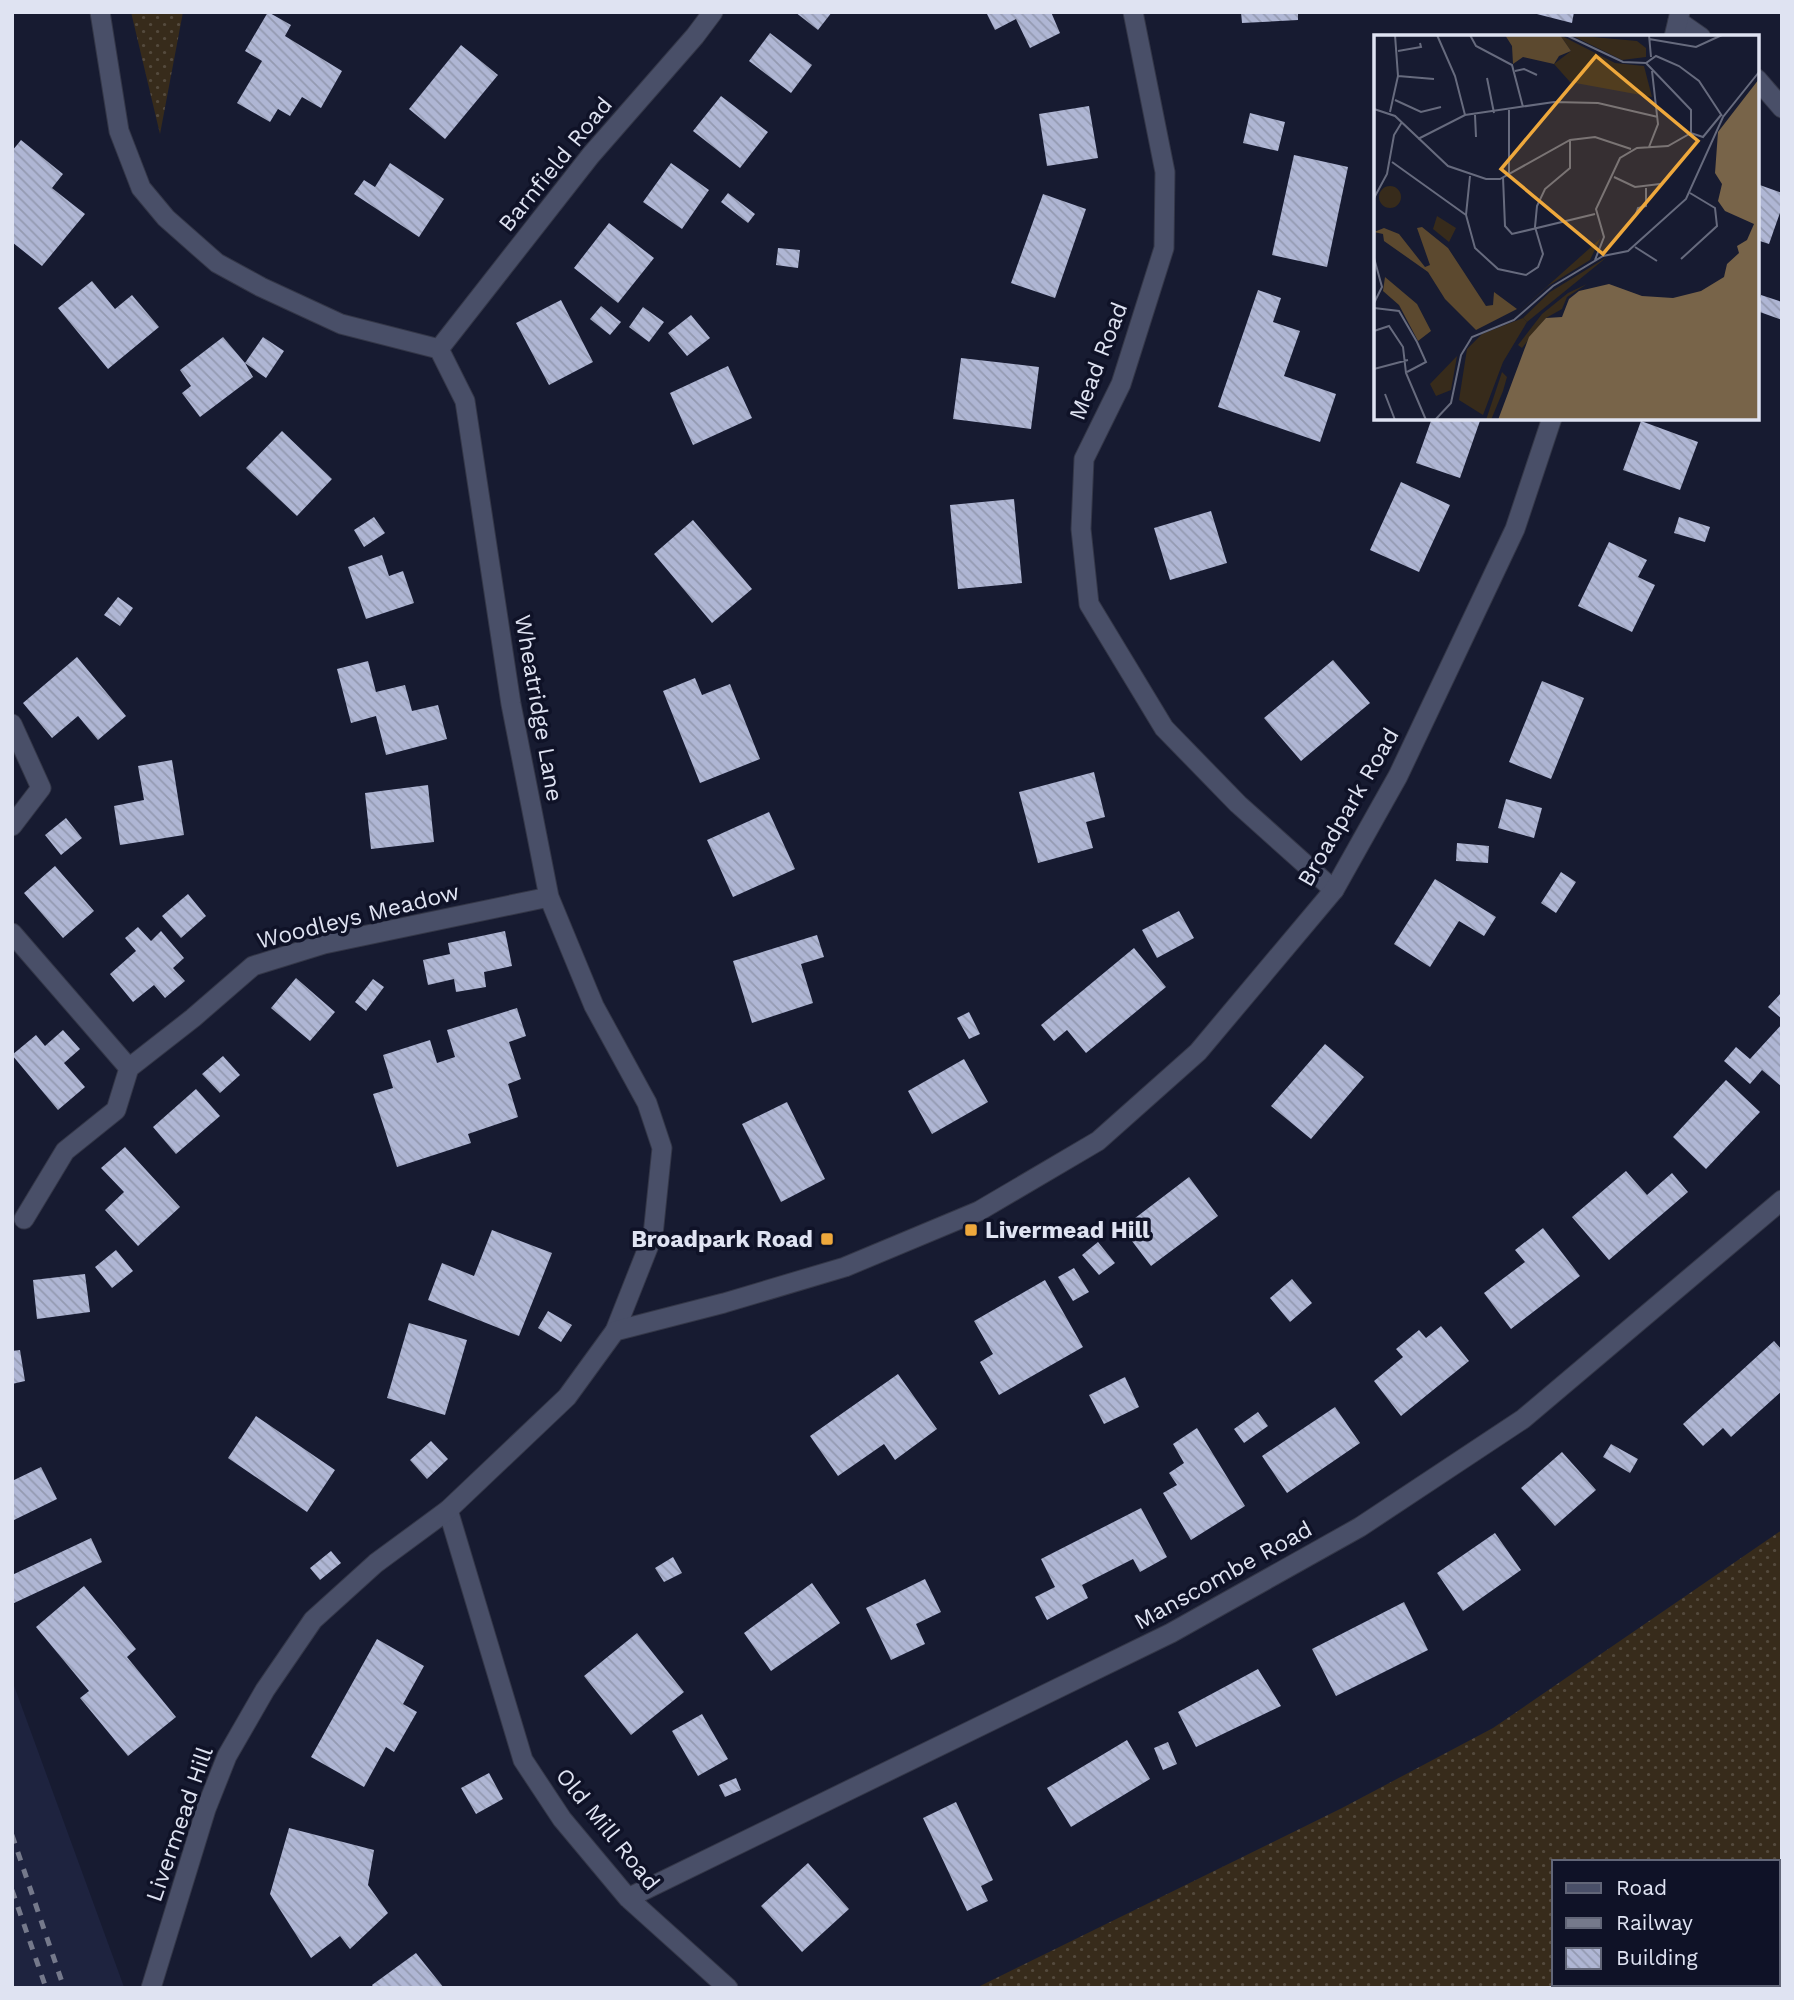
<svg xmlns="http://www.w3.org/2000/svg" width="1794" height="2000" font-family="'Work Sans',sans-serif">
<style>
.built{fill:#1e233f}
.grass{fill:url(#grass-dots);fill-rule:evenodd}
.building{fill:url(#building-back-hatch)}
.lines{fill:none;stroke-linecap:round;stroke-linejoin:round}
.minor-casing{stroke:#343748;stroke-width:21}
.tertiary-casing{stroke:#343748;stroke-width:21}
.minor{stroke:#494f68;stroke-width:19}
.tertiary{stroke:#494f68;stroke-width:19}
.rail{stroke:#75798b;stroke-width:5;stroke-dasharray:9 9;stroke-linecap:butt}
.poi-dot{fill:#eea83c;stroke:#0f1227;stroke-width:2.5}
.labels{text-anchor:middle;stroke-width:7;stroke-linejoin:round;paint-order:stroke}
.street-label{font-size:23px;fill:#dfe3f2;stroke:#0f1227}
.poi-label{font-size:23px;font-weight:bold;fill:#dfe3f2;stroke:#0f1227;text-anchor:start}
.inset-road{fill:none;stroke:#676b7e;stroke-width:2}
.view{fill:#eea83c;fill-opacity:0.15;stroke:#eea83c;stroke-width:3.5}
.inset-edge{fill:none;stroke:#dfe3f2;stroke-width:3.5}
</style>
<defs>
<pattern id="grass-dots" width="8" height="8" patternUnits="userSpaceOnUse" patternTransform="scale(1.75)"><rect width="8" height="8" fill="#372b1b"/><path d="M2 2h.1M6 6h.1" fill="none" stroke="#544a3d" stroke-width="1.8" stroke-linecap="round"/></pattern>
<pattern id="building-back-hatch" width="6" height="6" patternUnits="userSpaceOnUse" patternTransform="scale(1.75)"><rect width="6" height="6" fill="#afb6d4"/><path d="M-1 5l2 2M0 0l6 6M5-1l2 2" fill="none" stroke="#949ab1"/></pattern>
</defs>
<rect width="100%" height="100%" fill="#171b31"/>
<path class="built" d="M12,1680L124,1987L123,1988H12Z"/>
<path class="grass" d="M131,12H183L160,134Z
M1782,1530V1988H976L1342,1808L1493,1728ZM1554,1862H1778V1984H1554Z"/>
<path class="building" d="M268,12L291,25L285,36L342,71L321,108L302,97L290,116L278,109L270,122L237,103L262,61L245,51Z
M795,12H832L818,30Z
M986,12H1051L1060,33L1030,48L1016,19L995,30Z
M1241,12H1298V20L1242,23Z
M1529,12H1574L1572,23Z
M770,33L812,65L791,93L749,61Z
M461,45L498,75L445,139L409,109Z
M721,96L768,132L740,168L693,131Z
M1089,106L1098,158L1047,166L1039,114Z
M1250,113L1285,122L1278,151L1243,143Z
M21,140L63,174L52,188L85,214L42,266L12,242V151Z
M1294,155L1348,167L1327,267L1272,255Z
M390,163L444,199L419,237L354,194L364,180L375,187Z
M671,163L709,190L682,229L643,202Z
M1757,184L1782,193V207L1769,244L1757,240Z
M728,193L755,214L748,223L721,202Z
M1043,194L1086,209L1055,298L1011,283Z
M609,223L654,258L618,303L574,268Z
M778,248L800,250L798,268L776,265Z
M92,281L115,309L132,295L159,327L108,369L58,308Z
M1258,290L1281,298L1273,322L1300,331L1284,376L1336,394L1320,442L1218,407Z
M1761,295L1782,302V320L1757,311Z
M561,300L593,362L549,385L516,323Z
M601,306L621,322L610,335L590,319Z
M643,307L664,322L649,342L629,327Z
M691,315L710,338L687,356L668,333Z
M223,337L245,363L263,337L284,351L266,378L245,363L253,377L200,417L182,393L191,386L180,370Z
M961,358L1039,367L1031,429L953,419Z
M728,366L752,418L693,445L670,393Z
M1432,418H1481L1460,478L1416,463Z
M1641,421L1698,442L1680,490L1623,470Z
M282,431L332,479L297,516L246,468Z
M1401,482L1450,505L1419,572L1370,550Z
M1014,499L1022,583L958,589L950,505Z
M1211,511L1227,563L1170,580L1154,528Z
M374,517L385,533L364,547L354,530Z
M1679,517L1710,527L1705,542L1674,533Z
M693,520L752,589L712,623L654,554Z
M1609,542L1647,560L1638,577L1655,585L1632,632L1578,606Z
M382,555L389,576L403,571L414,603L366,619L348,567Z
M118,597L133,608L120,626L104,615Z
M77,657L126,716L98,740L78,716L52,738L23,703Z
M1333,660L1370,703L1301,761L1264,718Z
M368,661L376,692L405,685L412,711L438,705L447,739L386,755L376,716L351,723L337,669Z
M695,678L702,695L730,684L760,759L700,783L663,691Z
M1542,681L1584,698L1551,779L1509,762Z
M172,760L184,835L120,845L114,806L144,800L138,766Z
M1094,772L1105,817L1086,822L1093,848L1038,863L1019,792Z
M428,785L434,842L371,849L365,793Z
M1506,799L1542,808L1534,838L1498,828Z
M769,812L795,869L733,897L707,840Z
M66,818L82,838L61,855L45,835Z
M1457,843L1489,846L1488,863L1456,861Z
M55,866L94,911L63,938L24,893Z
M1561,872L1576,882L1556,913L1541,903Z
M1435,879L1496,917L1484,936L1459,921L1430,967L1394,944Z
M188,894L206,916L181,938L162,916Z
M1179,911L1194,938L1157,958L1142,930Z
M138,927L151,941L161,931L184,958L173,968L185,981L165,998L154,985L133,1002L110,974L136,951L125,938Z
M505,931L512,966L484,972L486,987L456,992L454,979L428,985L423,960L450,954L448,943Z
M817,935L824,957L801,964L813,1003L752,1023L733,961Z
M1134,948L1166,987L1086,1053L1067,1030L1054,1041L1041,1025Z
M296,978L335,1012L310,1041L271,1008Z
M373,979L384,987L366,1011L355,1002Z
M1782,992V1019L1768,1007Z
M517,1008L526,1036L509,1042L521,1079L508,1084L518,1117L468,1134L471,1143L397,1167L373,1094L393,1088L383,1055L430,1040L437,1063L455,1057L447,1030Z
M969,1012L980,1034L969,1039L957,1018Z
M1782,1024V1087L1762,1070L1750,1084L1724,1061L1736,1047L1750,1059Z
M63,1030L80,1049L64,1063L85,1087L58,1110L12,1055L36,1035L45,1046Z
M1325,1044L1364,1077L1311,1139L1271,1106Z
M223,1056L240,1075L220,1093L202,1074Z
M964,1059L988,1102L932,1134L908,1091Z
M1726,1080L1760,1112L1706,1169L1673,1137Z
M196,1089L220,1116L176,1154L153,1127Z
M787,1102L825,1179L781,1202L742,1124Z
M125,1147L180,1207L138,1246L105,1210L124,1192L101,1168Z
M1626,1171L1647,1195L1672,1173L1688,1192L1609,1260L1572,1217Z
M1189,1177L1218,1216L1151,1266L1122,1228Z
M1543,1228L1580,1276L1511,1329L1484,1293L1525,1262L1515,1250Z
M492,1230L552,1253L519,1336L428,1300L442,1263L474,1276Z
M1098,1242L1115,1263L1099,1275L1082,1255Z
M116,1250L133,1271L112,1288L95,1267Z
M1074,1268L1089,1292L1073,1301L1058,1277Z
M85,1274L90,1312L37,1319L33,1280Z
M1292,1279L1312,1303L1290,1322L1270,1298Z
M1045,1280L1083,1347L999,1395L980,1362L993,1354L974,1321Z
M548,1311L572,1325L561,1342L538,1328Z
M409,1323L467,1340L445,1415L387,1398Z
M1441,1326L1469,1361L1401,1416L1374,1381L1403,1357L1396,1349L1419,1330L1426,1338Z
M1774,1341L1782,1350V1391L1731,1437L1723,1428L1703,1446L1683,1424Z
M20,1350L25,1381L12,1384V1351Z
M898,1374L937,1429L895,1460L884,1444L838,1476L810,1436Z
M1125,1377L1139,1407L1104,1424L1089,1395Z
M1335,1407L1360,1443L1287,1493L1262,1456Z
M1258,1412L1268,1426L1244,1443L1234,1429Z
M256,1416L335,1470L307,1512L228,1458Z
M1197,1428L1245,1506L1191,1540L1163,1493L1177,1485L1169,1473L1184,1463L1173,1444Z
M431,1441L448,1459L427,1479L410,1460Z
M1611,1444L1638,1459L1630,1473L1603,1457Z
M1562,1452L1596,1490L1555,1526L1521,1488Z
M41,1467L57,1499L12,1521V1481Z
M1141,1508L1167,1557L1140,1572L1133,1559L1082,1585L1088,1598L1047,1620L1035,1597L1055,1587L1041,1559Z
M1495,1533L1521,1570L1463,1611L1437,1573Z
M91,1538L102,1562L12,1604V1575Z
M331,1551L341,1563L320,1580L310,1568Z
M673,1557L682,1573L664,1582L655,1568Z
M925,1579L941,1612L916,1624L925,1644L891,1660L866,1608Z
M812,1583L840,1623L771,1671L744,1633Z
M84,1586L136,1649L127,1657L176,1717L128,1756L80,1698L89,1691L36,1627Z
M1404,1602L1428,1650L1336,1696L1312,1649Z
M637,1633L684,1692L631,1735L584,1676Z
M377,1639L424,1666L403,1704L417,1712L394,1752L386,1747L364,1787L311,1757Z
M1258,1669L1281,1706L1196,1747L1178,1712Z
M702,1714L728,1759L698,1776L672,1731Z
M1127,1740L1150,1779L1071,1827L1047,1788Z
M1168,1742L1177,1764L1163,1770L1154,1748Z
M489,1773L503,1799L476,1814L461,1788Z
M736,1778L741,1790L725,1797L719,1785Z
M956,1802L993,1880L981,1886L988,1901L967,1911L923,1818Z
M289,1828L374,1850L368,1885L388,1913L350,1949L340,1936L311,1958L270,1894Z
M808,1863L849,1909L802,1952L761,1906Z
M416,1953L444,1988H374L372,1985Z"/>
<g class="lines">
<g class="minor-casing">
<path id="minor" d="M100,12L119,131L141,188L166,218L217,263L261,287L341,324L439,349L465,401L511,704L549,897L594,1006L647,1103L662,1148L653,1235L615,1331
M1133,12L1165,172L1164,248L1121,384L1084,459L1081,529L1089,604L1164,728L1238,804L1334,890
M1678,21L1701,37
M1757,79L1782,108
M439,349L591,155L695,36L713,12
M12,724L41,788L12,826
M12,933L129,1068
M24,1219L65,1151L116,1110L129,1068L193,1018L253,966L324,944L549,897
M448,1510L523,1760L562,1819L628,1898L728,1988
M628,1898L1171,1633L1360,1527L1523,1419L1782,1200"/>
</g>
<g class="tertiary-casing">
<path id="tertiary" d="M1674,37L1680,12
M151,1988L206,1809L227,1756L265,1690L313,1620L376,1563L448,1510L567,1397L615,1331L724,1303L845,1267L979,1211L1098,1141L1198,1052L1334,890L1398,776L1515,529L1552,418"/>
</g>
<use href="#minor" class="minor"/>
<use href="#tertiary" class="tertiary"/>
<path class="rail" d="M12,1835L64,1988
M12,1890L46,1988"/>
</g>
<g class="poi-dot">
<rect x="964" y="1223" width="14" height="14" rx="3.5"/>
<rect x="820" y="1232" width="14" height="14" rx="3.5"/>
</g>
<g class="labels">
<g class="street-label">
<text transform="translate(555 164) rotate(-51)" y="8">Barnfield Road</text>
<text transform="translate(1098 361) rotate(-69)" y="8">Mead Road</text>
<text transform="translate(539 708) rotate(80)" y="8">Wheatridge Lane</text>
<text transform="translate(1348 807) rotate(-60)" y="8">Broadpark Road</text>
<text transform="translate(358 916) rotate(-14)" y="8">Woodleys Meadow</text>
<text transform="translate(1223 1575) rotate(-29)" y="8">Manscombe Road</text>
<text transform="translate(179 1824) rotate(-71)" y="8">Livermead Hill</text>
<text transform="translate(608 1829) rotate(51)" y="8">Old Mill Road</text>
</g>
<g class="poi-label">
<text x="985" y="1238">Livermead Hill</text>
<text x="813" y="1247" text-anchor="end">Broadpark Road</text>
</g>
</g>
<g transform="translate(1374 35)">
<rect width="385" height="385" fill="#171b31"/>
<path d="M186,0L241,28L270,31L278,62L196,47L180,29L197,16ZM197,0L263,6L272,13V22L248,25ZM5 162a11 11 0 1 1 22 0a11 11 0 1 1-22 0ZM226,204L216,225L174,251L140,281ZM233,222L153,287L149,283L176,257ZM213,249L193,262L188,274L172,283L148,313L144,310L168,279L194,258ZM83,321L77,355L62,361L56,349ZM128,337L133,342L129,356L117,385H112Z" fill="#372b1b"/>
<path d="M131,0H186L197,16L185,21L180,29L149,22L139,29L138,11ZM48,192L74,213L112,271L119,270L120,257L143,274L102,295L71,264L54,237L10,206L9,199L0,197L10,193L25,199L51,232L56,230L43,193ZM11,242L43,269L57,296L44,306L25,270L9,256Z" fill="#5c492f"/>
<path d="M63,181L82,193L75,207L59,194ZM149,283L153,287L129,327L109,380L85,365L93,314L108,299Z" fill="#372b1b"/>
<path d="M385,44V385H124L155,302L172,283L188,282L195,264L205,256L235,249L268,261L299,263L327,256L350,242L353,229L365,218L363,211L373,205L380,189L351,176L344,166L348,149L341,138L344,97Z" fill="#786449"/>
<path class="inset-road" d="M63,0L81,41L91,80M96,0L102,11L138,30L149,72M192,0L249,27L272,28L282,21L305,31L325,46L348,81M275,0L277,22M275,4L322,12L348,0M24,16L47,12L46,8M272,28L317,75V98M141,36L150,34L163,40M24,41L60,44M113,43L120,78M21,65L47,77L67,72M0,74L21,81L74,131L112,144H126L196,105L221,102L257,114M16,77L24,41L21,0M101,80L102,102M44,104L91,80L180,67L224,68L284,82M275,112L284,89L278,36M18,127L92,180M135,138V75M96,141L92,180L101,213L124,234L152,240L164,232L169,219L161,192L163,171L171,154L196,133V105M129,142L131,191L138,199L221,179M240,142L261,152L286,149M0,163L13,139L20,100L28,87M262,179L264,173L272,171V153M261,212L283,226M0,223L8,252L0,268M307,224L343,191L341,173L316,158M221,225L230,202L222,174L246,123L263,113L294,111L317,98L329,102L347,80M0,273L25,276L43,307L52,327L33,337M0,296L15,291L29,312L32,338L52,385M0,334L34,325M11,359L21,385M61,385L77,368L87,320L98,302L140,285L179,251L229,221L254,216L312,164L349,82L385,37"/>
<path class="view" d="M222,21L324,106L229,219L127,134Z"/>
<rect width="385" height="385" class="inset-edge"/>
</g>
<rect width="1794" height="2000" fill="none" stroke="#dfe3f2" stroke-width="28"/>
<rect x="1552" y="1860" width="228" height="126" fill="#0f1227" stroke="#626678" stroke-width="2"/>
<rect x="1566" y="1883" width="35" height="10" fill="#494f68" stroke="#626678" stroke-width="2"/>
<text x="1616" y="1895" font-size="21" fill="#dfe3f2">Road</text>
<rect x="1566" y="1918" width="35" height="10" fill="#75798b" stroke="#626678" stroke-width="2"/>
<text x="1616" y="1930" font-size="21" fill="#dfe3f2">Railway</text>
<rect x="1566" y="1948" width="35" height="21" fill="url(#building-back-hatch)" stroke="#626678" stroke-width="2"/>
<text x="1616" y="1965" font-size="21" fill="#dfe3f2">Building</text>
</svg>
